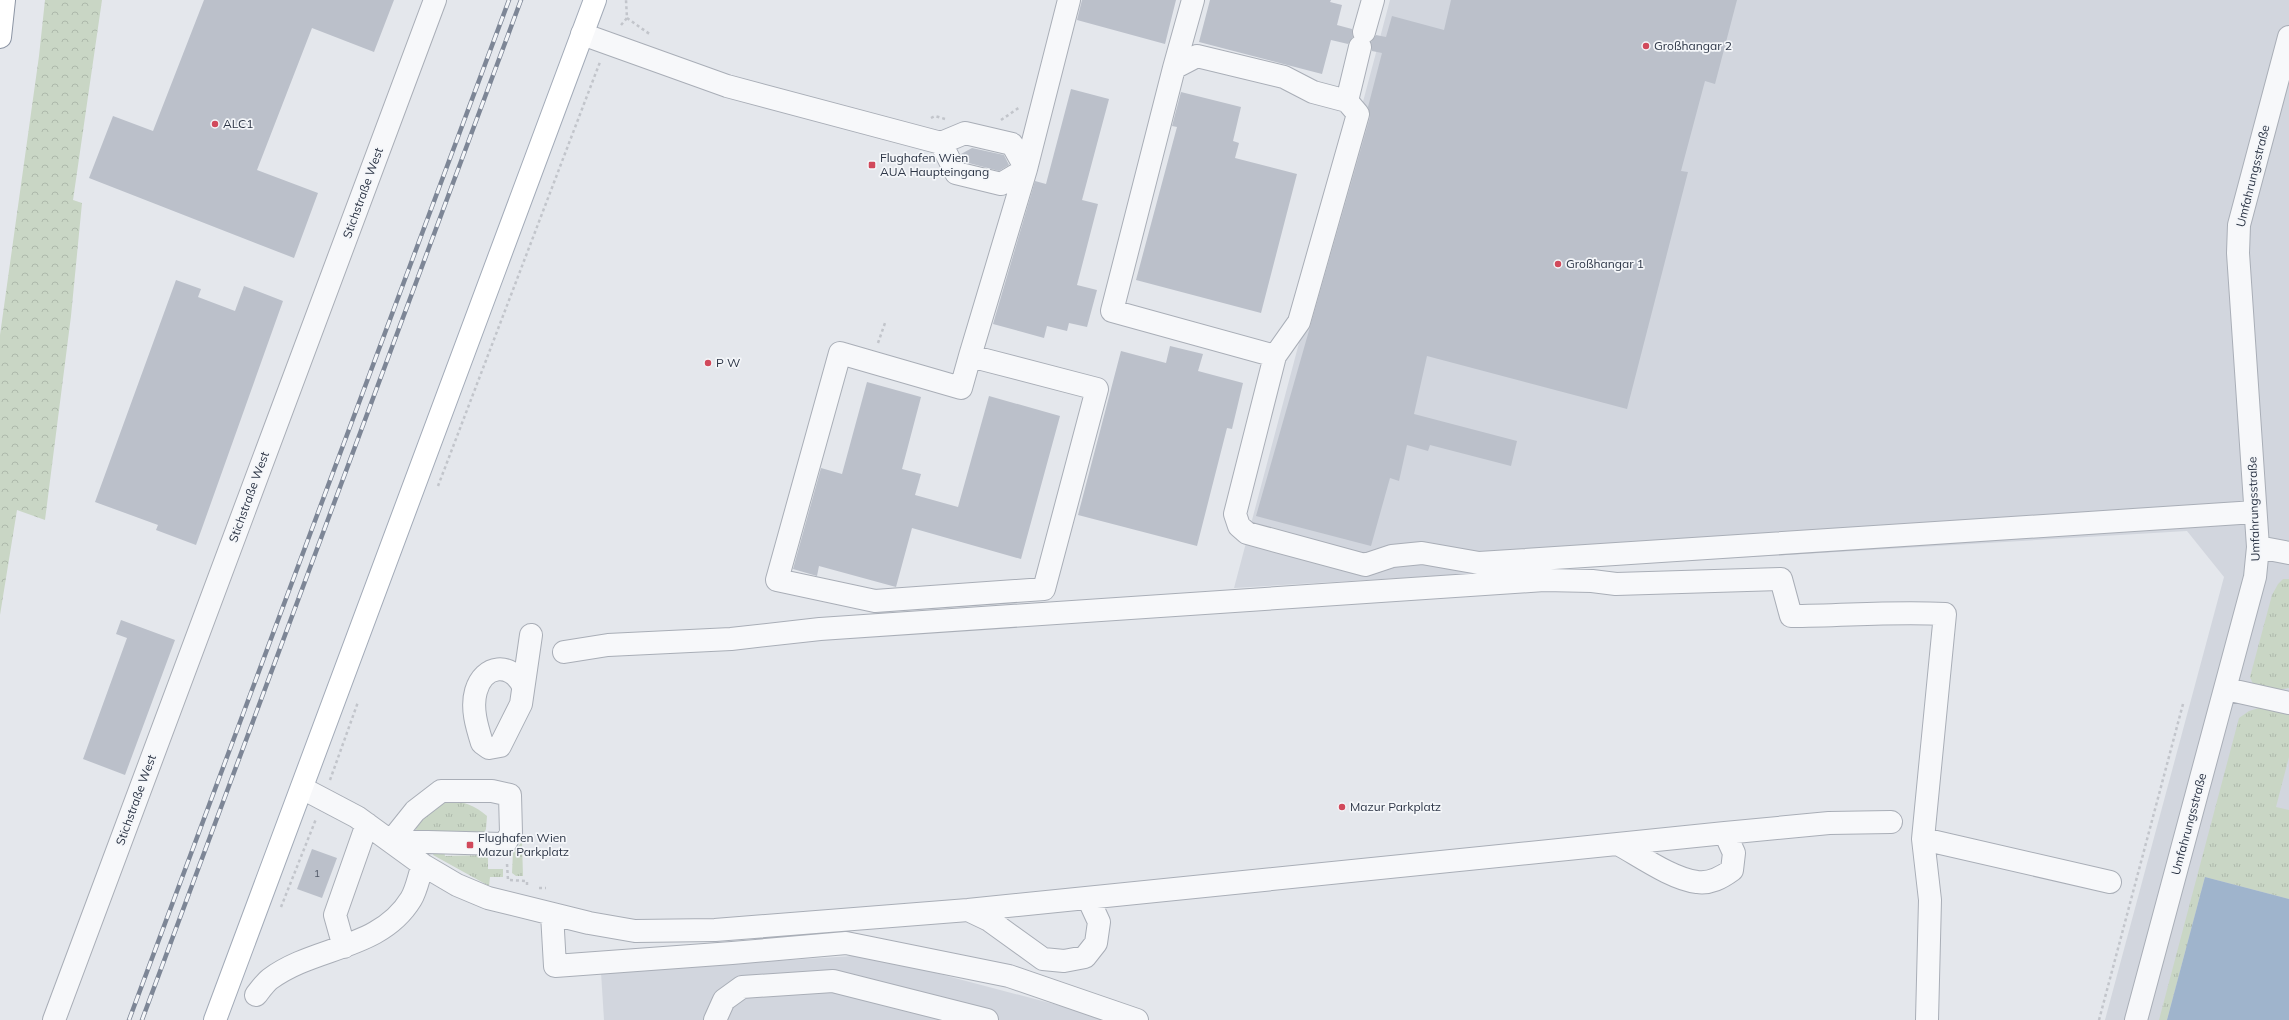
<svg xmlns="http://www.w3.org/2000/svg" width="2289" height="1020" font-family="Mulish,sans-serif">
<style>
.built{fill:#d2d6de}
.grass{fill:url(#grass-tufts)}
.forest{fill:url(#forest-crowns)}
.water{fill:#9fb4cc}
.building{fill:#bbc0ca}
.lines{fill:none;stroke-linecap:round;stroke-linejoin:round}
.minor-casing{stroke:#a9aeb7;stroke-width:24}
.major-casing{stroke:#a3abb8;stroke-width:24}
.highway-casing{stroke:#8b94a3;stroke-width:24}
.path{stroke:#c2c5cb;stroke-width:2.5;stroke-dasharray:3 3;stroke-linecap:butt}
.minor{stroke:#f7f8fa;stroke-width:22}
.major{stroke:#fff;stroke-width:22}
.highway{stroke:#fff;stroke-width:22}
.rail-casing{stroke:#7d8696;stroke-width:4.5}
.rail{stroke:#f4f6f9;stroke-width:3;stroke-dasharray:9;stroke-linecap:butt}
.poi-dot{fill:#d1495b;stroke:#f4f6f9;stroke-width:1.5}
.labels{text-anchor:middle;stroke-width:3.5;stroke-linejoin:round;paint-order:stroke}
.number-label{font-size:10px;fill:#4f5766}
.poi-label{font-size:12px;fill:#2b3445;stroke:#f4f6f9;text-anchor:start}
.street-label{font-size:12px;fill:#2b3445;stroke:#f4f6f9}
</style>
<defs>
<pattern id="grass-tufts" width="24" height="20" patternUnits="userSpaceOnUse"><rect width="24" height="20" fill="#c9d6c5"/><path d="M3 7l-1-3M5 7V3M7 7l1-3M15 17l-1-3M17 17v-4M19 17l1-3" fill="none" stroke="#adb8ab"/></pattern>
<pattern id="forest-crowns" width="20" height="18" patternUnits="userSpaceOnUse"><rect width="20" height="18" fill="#c9d6c5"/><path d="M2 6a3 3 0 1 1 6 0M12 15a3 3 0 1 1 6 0" fill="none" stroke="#adb8ab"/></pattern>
</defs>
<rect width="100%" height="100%" fill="#e4e7ec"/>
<path class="built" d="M1390,0H2289V1020H2105L2224,577L2187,531L1234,588Z
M868,955L1114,1020H604L601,972Z"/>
<path class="grass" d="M2283,579H2289V688C2275,691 2265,689 2253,684L2250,677L2272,595L2278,584Z
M2262,707L2289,714V757L2276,807L2289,810V899L2205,877L2167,1020H2159L2239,718L2249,711Z
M445,800C461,800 476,806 487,816L486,829L484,834L416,831C416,818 436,807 445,800Z
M522,842L523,876H516L512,873L513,852Z
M444,850L445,856L488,855V869H503V877H490L489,886L433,855L434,852Z"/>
<path class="forest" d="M45,0H102L73,200L82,203L71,316L45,520L17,510L0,615V335L39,56Z"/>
<path class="water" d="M2205,877L2289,899V1020H2167Z"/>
<path class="building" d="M204,0H394L374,52L312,28L257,170L318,193L294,258L89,178L113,116L153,131Z
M1082,0H1176L1165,44L1077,20Z
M1210,0H1331L1330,2L1342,5L1337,25L1352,29L1353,37L1348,44L1331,40L1322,74L1199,42Z
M1451,0H1737L1715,84L1705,81L1681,171L1688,172L1627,409L1427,356L1414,414L1517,441L1511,466L1430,445L1428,451L1407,445L1399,481L1390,478L1371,546L1256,516L1370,117L1368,107L1382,53L1372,51L1371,42L1376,35L1386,37L1392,16L1444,30Z
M1071,89L1109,99L1082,200L1098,204L1077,285L1097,290L1087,327L1069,323L1067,331L1047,326L1044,338L993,324L1035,181L1046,184Z
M1181,92L1241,107L1233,141L1239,143L1235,158L1297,174L1261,313L1136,280L1177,127L1172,126Z
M972,148L1004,155L1009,165L999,171L965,162L961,154Z
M176,280L201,289L198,297L235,311L244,286L283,301L196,545L156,530L158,525L95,502Z
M1170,346L1203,354L1198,371L1243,383L1232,429L1227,428L1197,546L1078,515L1121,351L1166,363Z
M867,382L921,397L902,469L921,474L915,495L958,507L989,396L1060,416L1021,559L912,528L896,587L819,566L817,576L793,569L821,468L842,474Z
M121,620L175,640L125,775L83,759L127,638L116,634Z
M312,849L337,858L322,898L297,889Z"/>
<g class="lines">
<g class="minor-casing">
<path id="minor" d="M1364,32L1373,0
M582,34L727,86L941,143L965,133L1012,144L1026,169L1001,184L956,173L941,143
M1174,68L1193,0
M1347,101L1358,114L1299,322L1275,356L1235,514L1239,526L1247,533L1365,565L1392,556L1422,553L1479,563L2255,512
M970,356L961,388L840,353L777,580L875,601L1044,589L1097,389L970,356L1026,169L1069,0
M1275,356L1112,311L1174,68L1197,56L1284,77L1313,92L1347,101L1360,47
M2258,547L2289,553
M564,652L608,645L731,639L820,629L1544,580L1592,581L1616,584L1781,579L1791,616C1843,616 1892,611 1945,614L1923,839L1930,900L1927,1020
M523,686C511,662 484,664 476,691C471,708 477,727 482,743L489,748L500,746L521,704L531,635
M2226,689L2289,703
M302,788L357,817L423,865L457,885L488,898L589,923L635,931L715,930L968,910L1725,833L1734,853L1732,870C1721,878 1710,884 1697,882C1672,879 1640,856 1618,844
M441,791H492L510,795L511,833L506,842L502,844L391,841L415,811Z
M1725,833L1829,823L1891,822
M1923,839L2110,882
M968,910L989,920L1043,959L1064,961L1085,957L1096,943L1099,922L1088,898
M552,914L555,966L732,953L846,943L1009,976L1137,1020
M344,947L335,915L367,824
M256,995C260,990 265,983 270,979C314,946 380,950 411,899C417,889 419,875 423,865
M54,1020L435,0
M715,1020L724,1000L742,987L833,981L987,1020
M2136,1020L2255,577L2258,547L2238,253L2239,225L2289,37"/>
</g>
<g class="major-casing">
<path id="major" d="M215,1020L595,0"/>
</g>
<g class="highway-casing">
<path id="highway" d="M0,37L4,0"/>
</g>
<path class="path" d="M627,18L651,35
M621,25L627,18L626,0
M931,118L935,116L945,119
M1001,120L1020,107
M878,343L885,323
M438,486L600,62
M330,780L358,702
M507,864L508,880L527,881V886
M539,888H546
M281,907L316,819
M2099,1020L2183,704"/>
<use href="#minor" class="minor"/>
<use href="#major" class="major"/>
<use href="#highway" class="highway"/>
<g class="rail-casing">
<path id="rail" d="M129,1020L509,0
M142,1020L521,0"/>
</g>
<use href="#rail" class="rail"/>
</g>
<g class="poi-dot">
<circle cx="1646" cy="46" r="4"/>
<circle cx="215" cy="124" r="4"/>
<rect x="868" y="161" width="8" height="8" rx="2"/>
<circle cx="1558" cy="264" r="4"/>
<circle cx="708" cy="363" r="4"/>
<circle cx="1342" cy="807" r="4"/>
<rect x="466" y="841" width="8" height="8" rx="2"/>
</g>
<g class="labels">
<g class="number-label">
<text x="317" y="877">1</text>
</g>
<g class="poi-label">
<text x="1654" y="50">Großhangar 2</text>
<text x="223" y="128">ALC1</text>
<text x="880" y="162">Flughafen Wien<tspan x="880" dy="14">AUA Haupteingang</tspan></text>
<text x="1566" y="268">Großhangar 1</text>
<text x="716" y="367">P W</text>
<text x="1350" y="811">Mazur Parkplatz</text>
<text x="478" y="842">Flughafen Wien<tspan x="478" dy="14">Mazur Parkplatz</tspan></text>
</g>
<g class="street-label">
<text transform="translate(2253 176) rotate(-76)" y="4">Umfahrungsstraße</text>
<text transform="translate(363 193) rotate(-70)" y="4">Stichstraße West</text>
<text transform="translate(249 497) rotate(-70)" y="4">Stichstraße West</text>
<text transform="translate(2254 509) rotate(-92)" y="4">Umfahrungsstraße</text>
<text transform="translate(136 800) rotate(-70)" y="4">Stichstraße West</text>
<text transform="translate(2189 824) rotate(-75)" y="4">Umfahrungsstraße</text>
</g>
</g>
</svg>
